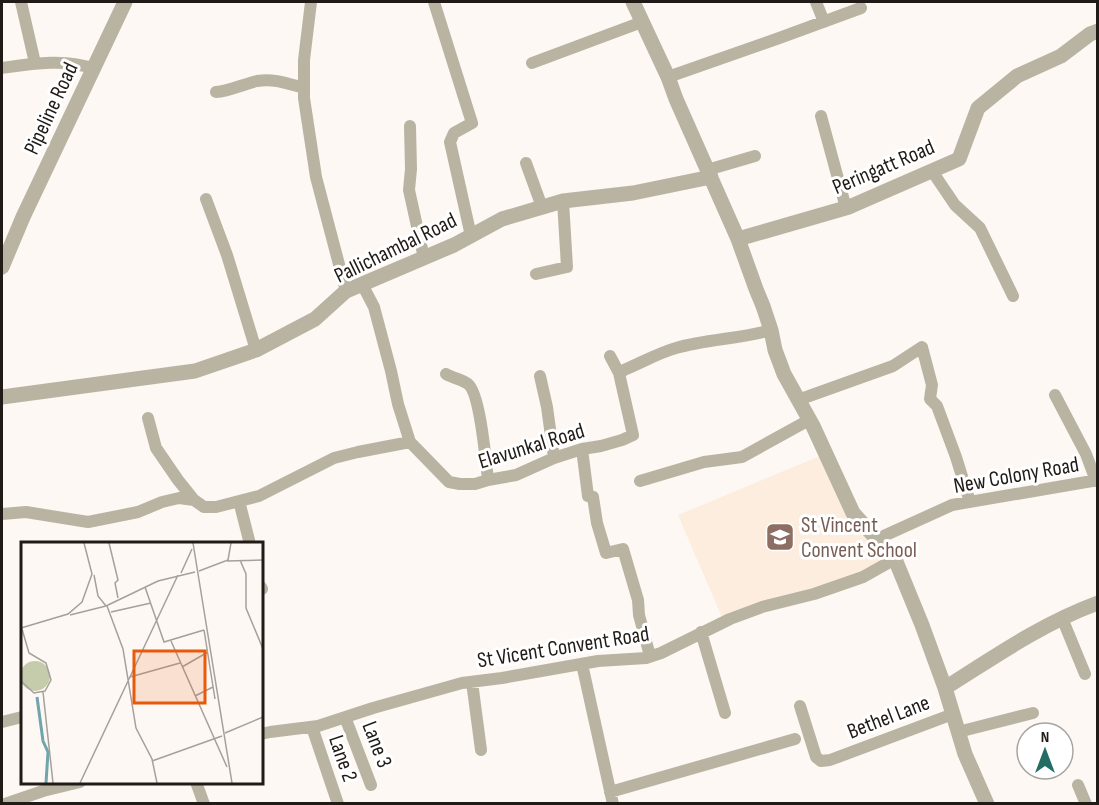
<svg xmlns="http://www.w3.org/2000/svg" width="1099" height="805" font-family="'Sofia Sans Condensed',sans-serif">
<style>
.built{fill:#fceddf}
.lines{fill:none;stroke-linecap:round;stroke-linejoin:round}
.minor{stroke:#b9b4a2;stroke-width:12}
.tertiary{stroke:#b9b4a2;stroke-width:15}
.labels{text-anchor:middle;stroke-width:6;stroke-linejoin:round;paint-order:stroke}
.street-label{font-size:22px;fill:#201b17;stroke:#fff}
.education-label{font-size:22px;fill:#785e54;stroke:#fff;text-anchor:start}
.inset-river{fill:none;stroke:#70a5ab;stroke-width:3}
.inset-road{fill:none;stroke:#a5a09b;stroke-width:1.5}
.view{fill:#e8590c;fill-opacity:0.15;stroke:#e8590c;stroke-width:3}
.inset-edge{fill:none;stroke:#201b17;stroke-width:3}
</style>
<rect width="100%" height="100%" fill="#fdf8f3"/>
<path class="built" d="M820,456L895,559L724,622L678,515Z"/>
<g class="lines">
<path class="minor" d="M21,2L35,63
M311,2L304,60V98L316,177L346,291
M434,2L472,123L454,133L450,142L471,236
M816,2L824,22
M532,63L642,22
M2,68C30,64 66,58 94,69
M668,77L782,37L861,8
M216,92C230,91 243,84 257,81C274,78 289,84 304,88
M821,116L846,208
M410,126L411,169L409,190L424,258
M526,163L542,207
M707,170L755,156
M932,171L955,205L980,228L1013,296
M206,199L227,255L256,350
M536,274L567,267L563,201
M362,284L374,307L391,371L398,404L410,442
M610,356L619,373
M446,374C452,378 462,379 468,384C480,393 486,462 488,480
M540,376L547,407L554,458
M1055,395L1086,454L1096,481
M798,400L893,366L922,347L932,385L930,399L937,406L956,457L970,502
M148,418L156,448L178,480L194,500
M582,449L588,496L593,497L597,523L606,553L623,549L638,600L639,615L650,656
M640,481L704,462L742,457L809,420
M239,501L250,544
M2,514L26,512L88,522L138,512L162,502L179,498L194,500L204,507H216L259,496L334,458L358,452L410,442L449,482L460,484H475L488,480L516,475L554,458L582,449L601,446L622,440L633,435L619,373L624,370C641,363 658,353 676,348C707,339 740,339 771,330
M877,539L952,505L1098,480
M261,587L262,589
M1062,618L1085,674
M701,632L725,713
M582,664L613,804
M472,682L481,750
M800,706L816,757L821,761L830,760L953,714
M345,717L371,785
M2,722L22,717
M312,727L338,804
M958,732L1033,713
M261,734L270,732L318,726L373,708L462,683L502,678L598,661L646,658L661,653L730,619L762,607L814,594L863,577L895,559
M196,782L204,804
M1078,785L1086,804
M610,792L795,739
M5,804L43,791L80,782"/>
<path class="tertiary" d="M633,2L668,77L676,99L738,239L756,289L763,306L771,330L775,350L784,374L813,426L853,513L895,559L922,625L945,688L965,754L987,804
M738,239L849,207L959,159L978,108L1017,76L1061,56L1090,34L1098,31
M2,267L23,217L125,2
M2,397L195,371L256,350L315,319L346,291L454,245L502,219L563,201L633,193L711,177
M945,688C994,657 1043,623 1098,603"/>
</g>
<defs>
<g id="school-square" transform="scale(1.5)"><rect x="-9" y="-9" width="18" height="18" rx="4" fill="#8d6e63" stroke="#fff"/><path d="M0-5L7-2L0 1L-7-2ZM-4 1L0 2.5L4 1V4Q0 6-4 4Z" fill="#fff"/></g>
</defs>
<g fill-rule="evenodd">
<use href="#school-square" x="780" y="537"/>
</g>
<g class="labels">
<g class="street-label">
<text transform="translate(50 108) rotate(-65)" y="8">Pipeline Road</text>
<text transform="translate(883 166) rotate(-23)" y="8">Peringatt Road</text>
<text transform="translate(395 247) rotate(-26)" y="8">Pallichambal Road</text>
<text transform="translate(531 445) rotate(-17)" y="8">Elavunkal Road</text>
<text transform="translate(1016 474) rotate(-10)" y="8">New Colony Road</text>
<text transform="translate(563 646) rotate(-9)" y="8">St Vicent Convent Road</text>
<text transform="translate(888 716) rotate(-21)" y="8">Bethel Lane</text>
<text transform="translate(378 744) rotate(69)" y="8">Lane 3</text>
<text transform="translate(344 758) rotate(71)" y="8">Lane 2</text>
</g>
<g class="education-label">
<text x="801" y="532">St Vincent<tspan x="801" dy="25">Convent School</tspan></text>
</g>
</g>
<g transform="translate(21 542)">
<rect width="242" height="242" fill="#fdf8f3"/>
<path d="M-1 134a15 15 0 1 1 30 0a15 15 0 1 1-30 0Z" fill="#c5ccac"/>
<path class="inset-river" d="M16,155L22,199L27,210L25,241"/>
<path class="inset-road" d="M88,1L97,38L94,41L97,56M172,1L211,241M219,18L225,32V66L242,107M206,19L242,18M178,29L207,18L210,1M160,31L171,7M73,33L77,54L85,64M124,45L143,100L183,88M85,64L137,39L174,30M86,64L102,107L115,186L131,217L136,241M90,70L130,61M49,73L85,64M0,86L47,72L61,60L71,32L63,1M183,88L194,157M150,99L206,225M161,125L187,110M109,135L159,121M0,139L13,151L24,149L30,138L25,121L8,111L1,87M22,150L32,241M174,154L192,145M204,191L242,175M131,219L201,194M59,241L157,33"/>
<path class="view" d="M113,109H184V161H113Z"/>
<rect width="242" height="242" class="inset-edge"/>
</g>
<rect width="1099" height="805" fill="none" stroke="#201b17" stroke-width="6"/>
<g transform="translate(1045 751)"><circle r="28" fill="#ffffff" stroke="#a6a4a2" stroke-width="1.5"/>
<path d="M0-4.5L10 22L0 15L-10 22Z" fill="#246d65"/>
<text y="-9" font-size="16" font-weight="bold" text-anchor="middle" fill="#201b17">N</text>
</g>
</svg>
